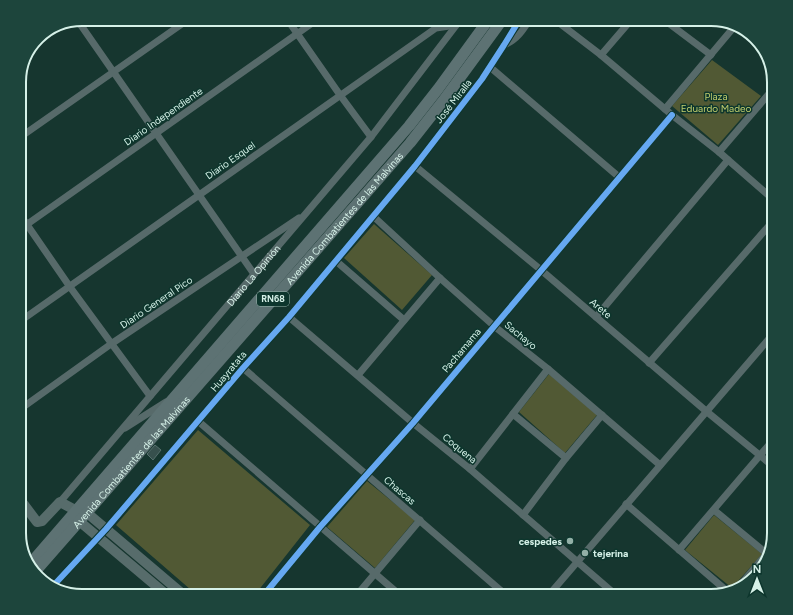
<svg xmlns="http://www.w3.org/2000/svg" width="793" height="615" font-family="Figtree,sans-serif">
<style>
.green{fill:#515934}
.building{fill:#37504d;stroke:#56706d}
.lines{fill:none;stroke-linecap:round;stroke-linejoin:round}
.street{stroke:#576a6a;stroke-width:7}
.secondary{stroke:#576c6b;stroke-width:10}
.primary{stroke:#5d7273;stroke-width:11}
.cycleway-casing{stroke:#0d362d;stroke-width:8}
.cycleway{stroke:#66a8f1;stroke-width:6}
.poi-dot{fill:#93b0a7;stroke:#0d362d;stroke-width:1.5}
.labels{text-anchor:middle;stroke-width:3;stroke-linejoin:round;paint-order:stroke}
.shield{fill:#0d362d;stroke:#9ab9b0;stroke-width:1}
.shield-label{font-size:9px;font-weight:bold;fill:#d6f1e8}
.park-label{font-size:10px;fill:#c2cd6d;stroke:#0d362d}
.street-label{font-size:10px;fill:#d6f1e8;stroke:#0d362d}
.poi-label{font-size:10px;font-weight:bold;fill:#d6f1e8;stroke:#0d362d;text-anchor:end}
.rim{fill:none;stroke:#d6f1e8;stroke-width:2}
</style>
<rect width="100%" height="100%" fill="#16362f"/>
<path class="green" d="M712,60L761,96L718,145L672,106Z
M374,224L432,275L402,310L344,258Z
M549,374L597,415L565,453L519,412Z
M198,430L310,525L254,596H198L116,525Z
M367,481L415,520L375,568L327,527Z
M714,515L762,554L732,588L685,550Z"/>
<path class="building" d="M155,445L161,450L153,460L147,454Z"/>
<g class="lines">
<g class="street">
<path d="M287,19L340,95L371,137"/>
<path d="M554,19L601,55L672,115L719,152L774,200"/>
<path d="M663,19L711,55"/>
<path d="M78,21L254,274"/>
<path d="M504,45C517,40 523,30 530,19"/>
<path d="M601,55L632,19"/>
<path d="M490,67L619,177"/>
<path d="M665,109L734,27"/>
<path d="M19,138L189,19"/>
<path d="M719,152L774,88"/>
<path d="M415,166L541,270L706,411L774,467"/>
<path d="M19,213L70,287L150,396"/>
<path d="M373,216L440,278L494,326L548,369L660,465"/>
<path d="M19,230L318,19"/>
<path d="M336,261L404,320"/>
<path d="M289,317L413,423L470,469L617,596"/>
<path d="M596,317L728,160"/>
<path d="M19,322L436,28L456,25"/>
<path d="M649,363L774,220"/>
<path d="M243,368L507,596"/>
<path d="M358,375L440,278"/>
<path d="M19,410L111,344L299,218"/>
<path d="M513,414L566,458"/>
<path d="M198,421L401,596"/>
<path d="M125,428L166,402"/>
<path d="M470,469L548,369"/>
<path id="s1" d="M60,502L371,137L461,19"/>
<path d="M626,504L728,592"/>
<path d="M714,510L766,553"/>
<path d="M523,515L566,458L602,415"/>
<path d="M679,550L774,439"/>
<path d="M53,586L106,529L243,368L289,317L415,166L482,79L504,45L520,19"/>
<path d="M736,590L768,552"/>
<path d="M263,596L320,527L413,423L672,115"/>
<path d="M356,596L420,520"/>
<path d="M548,596L774,333"/>
</g>
<path class="secondary" d="M19,498L37,522L42,521L60,502L75,510L86,512L185,596
M77,514L79,521L168,596"/>
<g class="primary">
<path d="M29,565L409,126L438,89L489,19"/>
<path id="s2" d="M35,572L410,143L443,101L503,19"/>
</g>
<g class="cycleway-casing">
<path id="cycleway" d="M53,586L106,529L243,368L289,317L415,166L482,79L504,45L520,19
M263,596L320,527L413,423L672,115"/>
</g>
<use href="#cycleway" class="cycleway"/>
</g>
<g class="poi-dot">
<circle cx="570" cy="541" r="4"/>
<circle cx="585" cy="553" r="4"/>
</g>
<g class="labels">
<rect class="shield" x="257" y="292" width="32" height="14" rx="3"/>
<g class="shield-label">
<text x="273" y="302">RN68</text>
</g>
<g class="park-label">
<text x="716" y="100">Plaza<tspan x="716" dy="12">Eduardo Madeo</tspan></text>
</g>
<g class="street-label">
<text transform="translate(453 101) rotate(-52)" y="4">José Miralla</text>
<text transform="translate(163 116) rotate(-35)" y="4">Diario Independiente</text>
<text transform="translate(230 160) rotate(-35)" y="4">Diario Esquel</text>
<text dy="4" stroke="none"><textPath href="#s2" startOffset="470">Avenida Combatientes de las Malvinas</textPath></text>
<text dy="4" stroke="none"><textPath href="#s1" startOffset="298">Diario La Opinión</textPath></text>
<text transform="translate(156 302) rotate(-34)" y="4">Diario General Pico</text>
<text transform="translate(601 308) rotate(41)" y="4">Arete</text>
<text transform="translate(521 335) rotate(39)" y="4">Sachayo</text>
<text transform="translate(461 350) rotate(-50)" y="4">Pachamama</text>
<text transform="translate(228 371) rotate(-50)" y="4">Huayratata</text>
<text transform="translate(460 448) rotate(39)" y="4">Coquena</text>
<text dy="4" stroke="none"><textPath href="#s2" startOffset="146">Avenida Combatientes de las Malvinas</textPath></text>
<text transform="translate(400 490) rotate(40)" y="4">Chascas</text>
</g>
<g class="poi-label">
<text x="562" y="545">cespedes</text>
<text x="593" y="557" text-anchor="start">tejerina</text>
</g>
</g>
<path d="M0 0H793V615H0ZM82 26H711A56 56 0 0 1 767 82V533A56 56 0 0 1 711 589H82A56 56 0 0 1 26 533V82A56 56 0 0 1 82 26Z" fill="#1d453c" fill-rule="evenodd"/>
<path class="rim" d="M82 26H711A56 56 0 0 1 767 82V533A56 56 0 0 1 711 589H82A56 56 0 0 1 26 533V82A56 56 0 0 1 82 26Z"/>
<g transform="translate(757 579)" stroke="#0d362d" stroke-width="3" paint-order="stroke">
<path d="M0-3L7 15L0 10L-7 15Z" fill="#d6f1e8"/>
<text y="-6" font-size="11" font-weight="bold" text-anchor="middle" fill="#d6f1e8">N</text>
</g>
</svg>
